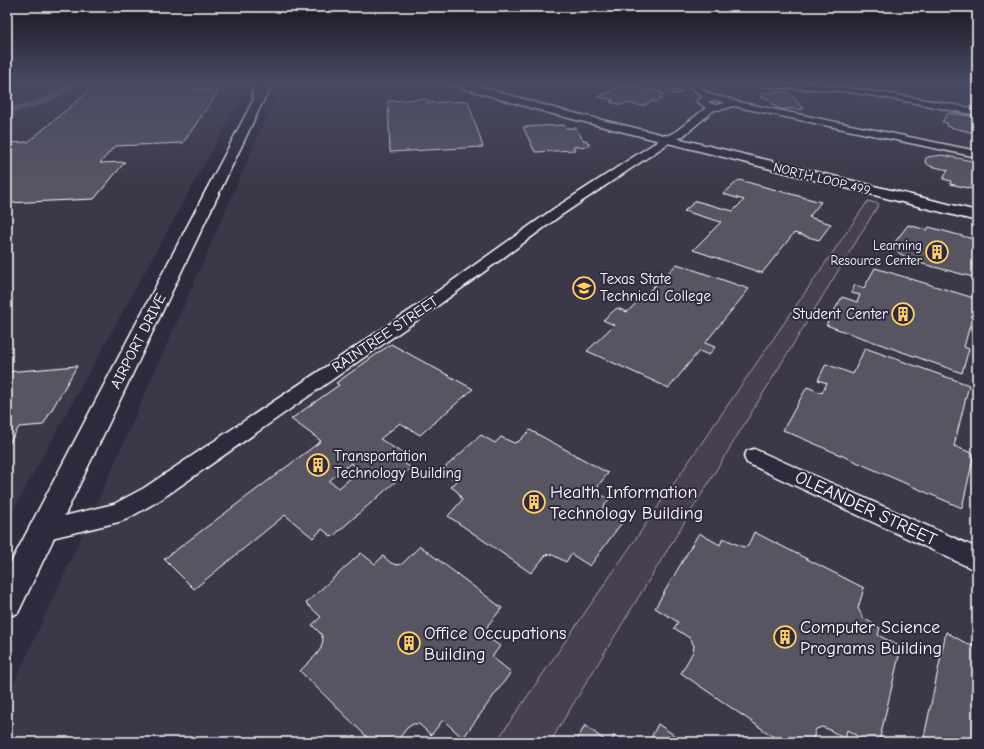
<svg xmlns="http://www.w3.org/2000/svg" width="984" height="749" font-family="'Comic Neue',sans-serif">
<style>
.built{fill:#3c3749}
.green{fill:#464152;stroke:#a2a0a8}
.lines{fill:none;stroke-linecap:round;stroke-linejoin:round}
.canal{fill:#6d6a77;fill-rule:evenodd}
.building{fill:#595564;stroke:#fff;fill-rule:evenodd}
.minor-casing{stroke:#fff;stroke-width:3}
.tertiary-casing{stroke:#fff;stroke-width:3}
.primary-casing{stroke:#fff;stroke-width:3}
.minor{fill:#2f2a3d;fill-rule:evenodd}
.tertiary{fill:#2f2a3d;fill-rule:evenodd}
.primary{fill:#2f2a3d;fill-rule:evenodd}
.labels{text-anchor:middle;stroke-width:4;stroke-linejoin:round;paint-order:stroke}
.far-street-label{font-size:13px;fill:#fff;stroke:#2f2a3d}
.far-poi-label{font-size:13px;fill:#fff;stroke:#2f2a3d;text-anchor:end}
.poi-label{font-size:15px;fill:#fff;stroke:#2f2a3d;text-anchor:start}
.street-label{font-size:15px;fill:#fff;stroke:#2f2a3d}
.near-poi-label{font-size:18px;fill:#fff;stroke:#2f2a3d;text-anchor:start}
.near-street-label{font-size:18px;fill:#fff;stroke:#2f2a3d}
</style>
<rect width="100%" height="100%" fill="#2f2a3d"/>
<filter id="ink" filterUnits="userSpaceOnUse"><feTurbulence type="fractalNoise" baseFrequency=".025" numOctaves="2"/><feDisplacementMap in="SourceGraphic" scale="8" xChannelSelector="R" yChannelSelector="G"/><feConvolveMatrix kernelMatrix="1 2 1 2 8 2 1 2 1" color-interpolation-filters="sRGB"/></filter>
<g filter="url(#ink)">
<path class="built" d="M7,82H250L7,521Z
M282,82H977V742H7V698L101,494Z"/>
<path class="green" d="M868,201L879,204L550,742H496Z"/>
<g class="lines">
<path class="canal" d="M68,82H78C60,101 31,109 7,113V107C29,104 50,96 68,82Z"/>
</g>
<path class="building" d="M100,82H202L196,90L220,89L183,143L115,146L100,163L125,162L94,199L7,203V143L28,142Z
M624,85L664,93V94L659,97L663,98L656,102L652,101L642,106L626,103L622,105L610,102L614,100L598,97Z
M666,90H676L682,93L669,94Z
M773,92H788L804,109H780L776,107L767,98H762L760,96H764L761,94L765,93H774Z
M427,99L428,103L468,101L483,147L390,152L388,101Z
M948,113L977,117V132L974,133L946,126L948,123L942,122Z
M564,125L566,128H576L583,140H586L590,146L573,147L575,150L535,152L523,127Z
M942,155L977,162L973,172H977V190L950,184L951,181L943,179L948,170L930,166L925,162L926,158L928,157Z
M739,180L821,202L809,217L831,224L819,240L794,233L762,273L693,250L721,222L684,211L696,201L733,211L744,200L723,194Z
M908,225L927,230L929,227L977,240V278L915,262L899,253L895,248V242Z
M677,264L749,289L705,343L715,347L709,355L699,351L669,388L587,351L614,325L603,320L617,308L627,312Z
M875,268L977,299L964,347L969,349L962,373L826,325L842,297L857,302L860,295L851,293L855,285L864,288Z
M391,344L473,389L420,435L400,423L380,439L407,456L401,461L411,468L332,537L322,529L313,538L285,515L194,589L164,559L321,441L291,419L339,385L336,383ZM351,463L360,470L339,488L329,481Z
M865,348L969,385L954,446L974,454L962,508L783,430L807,387L822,393L827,383L818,380L826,364L853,374Z
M77,366L43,425L19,427L7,447V372Z
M530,430L608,473L598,486L600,494L609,499L602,509L623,521L590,566L571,554L566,562L551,554L546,555L531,573L448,516L462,500L458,492L451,487L457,481L441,471L481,435L495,443L501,437L514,443L519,441Z
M754,532L864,588L858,608L863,618L880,628L878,635L901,647L879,742H867L847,730L845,739L828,729L822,727L816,729L812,742H781L681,673L693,652L694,646L691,639L674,628L678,622L655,608L699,533L720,545L723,538L743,547L748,546Z
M420,546L502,608L488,625L487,632L490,639L500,646L492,657L511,672L463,738L443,720L431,735L419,724H413L407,728L396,742H372L300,671L317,654L321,648L323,640L321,634L312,625L321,617L306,603L361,553L375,564L383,556L391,563L397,565L402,564Z
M946,632L973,647L975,636L977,637V742H923Z
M658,724L684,742H649Z
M585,725L607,742H576Z
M614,735L624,742H611Z"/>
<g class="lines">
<g class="minor-casing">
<path id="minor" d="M685,82C701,82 698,88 710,94C716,98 726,96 734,101L977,151V157L733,106L724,109L714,110L683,136L672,141L560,216L436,307L160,500L127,519L119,522L43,540L35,537L31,530L35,523L114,504L144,488L424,301L552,210L664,137L675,132L706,108L697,101L703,97ZM716,100L725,103L716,105L707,102Z
M790,82C853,86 915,98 977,109V115C923,105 869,92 815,89C805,88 762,89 758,85L762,83Z
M754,449L977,548V571L747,463L744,457L747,451Z"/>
</g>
<g class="tertiary-casing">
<path id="tertiary" d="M265,82H276L264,99L18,613L7,617V570L254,99Z"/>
</g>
<g class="primary-casing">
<path id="primary" d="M255,82H265L262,93L264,99L263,101L259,102L254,99L252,93Z
M448,82H465L557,109L977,211V221L549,113L449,84Z"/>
</g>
<use href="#minor" class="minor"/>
<use href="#tertiary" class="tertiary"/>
<use href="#primary" class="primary"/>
</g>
</g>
<linearGradient id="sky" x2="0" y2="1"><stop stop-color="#1a1722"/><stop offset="0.44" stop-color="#474a62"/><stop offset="1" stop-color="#474a62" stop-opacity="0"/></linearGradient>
<rect width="984" height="187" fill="url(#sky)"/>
<defs>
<g id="building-ring" transform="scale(1.15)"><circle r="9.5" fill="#2f2a3d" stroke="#ffd166" stroke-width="1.5"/><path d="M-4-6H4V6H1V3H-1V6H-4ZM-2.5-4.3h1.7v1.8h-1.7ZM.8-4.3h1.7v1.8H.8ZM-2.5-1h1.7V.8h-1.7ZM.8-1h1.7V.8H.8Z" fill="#ffd166"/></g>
<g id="university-ring" transform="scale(1.15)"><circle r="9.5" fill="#2f2a3d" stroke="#ffd166" stroke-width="1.5"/><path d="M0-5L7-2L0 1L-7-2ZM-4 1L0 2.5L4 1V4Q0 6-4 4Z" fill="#ffd166"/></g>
</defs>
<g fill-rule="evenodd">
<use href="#building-ring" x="937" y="252"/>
<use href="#university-ring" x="584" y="288"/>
<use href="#building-ring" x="903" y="314"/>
<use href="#building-ring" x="318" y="465"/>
<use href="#building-ring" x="534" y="502"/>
<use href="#building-ring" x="785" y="637"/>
<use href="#building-ring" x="409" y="643"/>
</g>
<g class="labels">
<g class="far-street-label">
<text transform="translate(822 178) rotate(14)" y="5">NORTH LOOP 499</text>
</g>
<g class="far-poi-label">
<text x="922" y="250">Learning<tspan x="922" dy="15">Resource Center</tspan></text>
</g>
<g class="poi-label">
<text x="600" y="284">Texas State<tspan x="600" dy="17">Technical College</tspan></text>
<text x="888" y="319" text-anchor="end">Student Center</text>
<text x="334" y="461">Transportation<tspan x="334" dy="17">Technology Building</tspan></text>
</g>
<g class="street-label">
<text transform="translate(385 334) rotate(-34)" y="5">RAINTREE STREET</text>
<text transform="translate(138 341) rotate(-63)" y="5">AIRPORT DRIVE</text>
</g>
<g class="near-poi-label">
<text x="550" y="498">Health Information<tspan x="550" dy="21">Technology Building</tspan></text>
<text x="800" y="633">Computer Science<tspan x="800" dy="21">Programs Building</tspan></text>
<text x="424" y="639">Office Occupations<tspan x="424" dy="21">Building</tspan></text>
</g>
<g class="near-street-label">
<text transform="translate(866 508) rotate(25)" y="6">OLEANDER STREET</text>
</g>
</g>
<rect width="984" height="749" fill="none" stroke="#2f2a3d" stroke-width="24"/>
<rect x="12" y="12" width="960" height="725" fill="none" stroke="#fff" stroke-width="1.5" filter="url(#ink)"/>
</svg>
